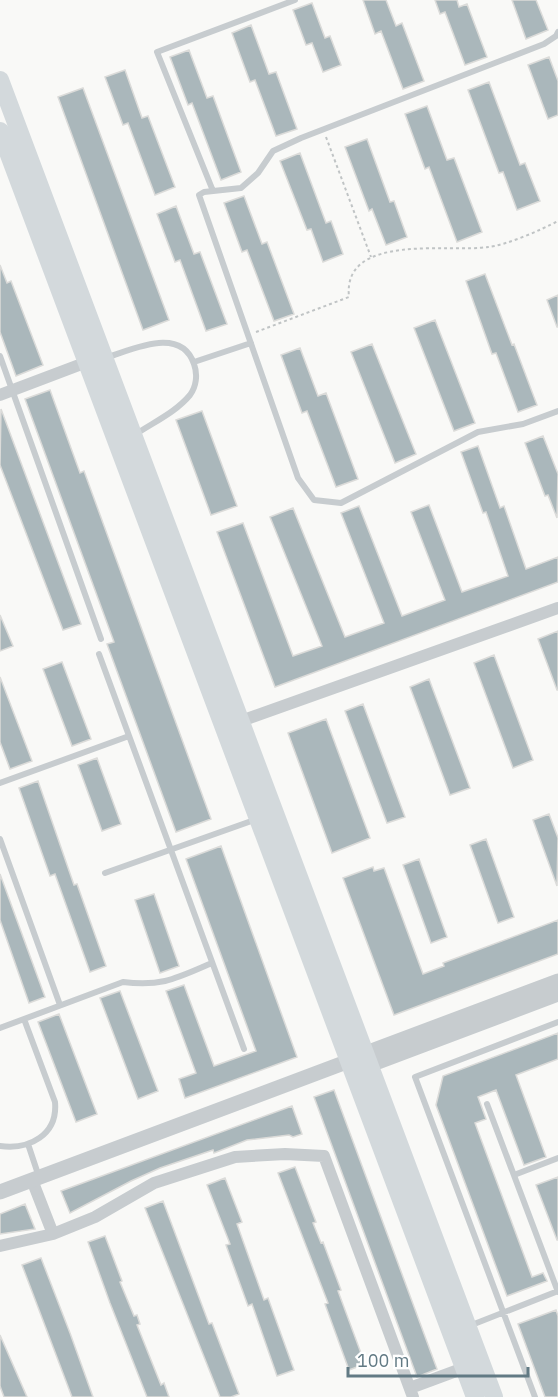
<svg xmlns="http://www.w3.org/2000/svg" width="558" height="1397" font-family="'IBM Plex Sans',sans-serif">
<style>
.building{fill:#aab7bb;stroke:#dbdbd9;stroke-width:1.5}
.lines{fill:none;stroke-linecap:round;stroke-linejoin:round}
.path{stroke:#c0c4c5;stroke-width:2;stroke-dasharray:3 3;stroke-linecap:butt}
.service{stroke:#c7cccf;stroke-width:6}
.minor{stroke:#c7cccf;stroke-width:12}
.tertiary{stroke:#c7cccf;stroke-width:15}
.secondary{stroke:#d3d9dc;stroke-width:18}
</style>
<rect width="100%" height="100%" fill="#f9f9f7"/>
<path class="building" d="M363,0H386L396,26L402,23L424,81L403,89L381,31L375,34Z
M435,0H457L459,7L467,4L487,57L465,65L445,12L440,14Z
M512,0H536L548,30L526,39Z
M312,3L325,38L330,36L341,65L323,72L312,43L306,45L293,10Z
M251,25L269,74L276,72L297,129L276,136L255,80L250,82L232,33Z
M189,50L207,98L213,96L241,172L221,180L192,103L188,105L170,57Z
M549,57L558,81V115L548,119L528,65Z
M125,70L142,118L148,116L175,187L155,195L128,123L123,125L105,77Z
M489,82L520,165L525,163L540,201L517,210L503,172L499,173L468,90Z
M83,88L169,320L143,330L58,97Z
M427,106L447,160L454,158L482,232L457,242L429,167L425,169L405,114Z
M367,139L390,202L394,201L407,237L386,245L372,209L369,211L345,147Z
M300,153L326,223L331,221L343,254L323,262L311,229L307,230L280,161Z
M244,196L262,244L267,242L294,314L274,321L247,250L242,252L224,203Z
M176,206L194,254L200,252L227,324L206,331L180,260L175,262L157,214Z
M0,265L7,283L11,281L43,365L16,376L0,332Z
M485,274L512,345L514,344L537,405L518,412L496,353L492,354L466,281Z
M558,295V327H557L547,300Z
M435,320L475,423L454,431L414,328Z
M372,344L416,454L395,463L351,352Z
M300,348L318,396L326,393L358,479L336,487L307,411L302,413L281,355Z
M50,390L80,473L84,471L211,819L176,832L107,644L114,642L25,399Z
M1,409L81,624L63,630L0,465Z
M202,411L237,506L211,515L176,420Z
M543,436L558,474L557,518L548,495L545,496L525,443Z
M478,446L500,508L504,506L526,569L558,557V582L275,687L217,532L243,523L293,656L322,646L270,517L293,508L345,637L384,623L341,513L359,506L402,616L445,600L411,512L429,505L462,592L508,576L486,512L483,513L461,452Z
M0,615L13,646L0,651Z
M558,631V690H557L538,639Z
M494,655L533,760L513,768L474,663Z
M62,662L91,739L72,746L43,669Z
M0,677L32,761L10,769L0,742Z
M429,679L470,788L450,795L410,687Z
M363,704L405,817L387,823L345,711Z
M326,719L370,838L332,853L288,733Z
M97,758L121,824L102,831L78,765Z
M38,781L74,885L77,884L106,966L90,972L55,874L50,876L19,788Z
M549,814L558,838L557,886L533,820Z
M486,839L514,917L498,923L470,845Z
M221,846L297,1057L185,1098L179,1079L196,1073L166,991L184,985L214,1066L256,1051L186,859Z
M419,859L447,937L431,943L403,865Z
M373,867L374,871L384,868L423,974L444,966L443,963L558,920V954L394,1015L343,878Z
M0,874L45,997L29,1003L0,920Z
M154,894L179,966L160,973L135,900Z
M120,991L158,1091L138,1099L100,998Z
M59,1014L97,1114L76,1122L38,1022Z
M558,1033V1059L516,1075L546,1157L524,1165L496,1090L478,1097L486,1119L475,1123L532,1277L543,1273L547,1281L507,1296L436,1105L443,1076Z
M334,1090L437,1369L417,1377L314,1097Z
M292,1106L302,1134L293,1137L289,1135L247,1140L214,1153L213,1150L160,1168L131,1181L70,1213L61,1191Z
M295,1167L316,1222L313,1223L321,1243L323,1242L341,1290L338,1291L365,1364L349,1370L325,1304L328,1303L278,1173Z
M558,1177V1240H557L536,1185Z
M225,1178L242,1222L237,1224L264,1300L268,1298L294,1370L277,1376L252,1304L248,1306L226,1245L230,1244L207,1185Z
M163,1201L209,1324L212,1323L239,1394L231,1397H220L145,1208Z
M25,1204L35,1229L0,1234V1214Z
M105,1236L122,1281L120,1282L134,1316L137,1315L140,1324L137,1325L161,1385L164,1383L169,1397H147L110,1303L88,1242Z
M41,1258L70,1333L93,1397H72L22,1265Z
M556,1310L558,1316V1397H545L518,1324Z
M0,1335L27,1397H4L0,1386Z"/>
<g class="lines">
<path class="path" d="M326,137L371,257
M256,332L349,297C342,232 451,253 488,247C507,245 541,230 558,221"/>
<path class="service" d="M558,32L556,36L544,44L301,138L273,151L258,173L241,188L204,192L199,195L298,478L314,500L341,503L478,432L523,424L558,411
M213,191L157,52L295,0
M0,356L101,639
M108,357C134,349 181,326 194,364C198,375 196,387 190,395C176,412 154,422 136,434
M194,362L251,343
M99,654L244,1049
M0,783L129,736
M0,839L60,1005
M105,873L257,819
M0,1028L123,982C162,987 177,978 212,963
M487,1104L558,1292
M28,1144L39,1177
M0,1146C29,1150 58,1135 55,1102L24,1019
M514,1175L558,1158
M469,1326L558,1291
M535,1397L415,1077L558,1022"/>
<path class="minor" d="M0,395L87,362
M241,721L558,608
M32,1180L53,1234
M0,1246L53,1234L95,1217L154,1183L235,1157L285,1154L324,1156L413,1397
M410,1388L464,1368"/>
<path class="tertiary" d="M366,1053L558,981
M370,1065L558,994
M0,1192L349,1061"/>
<path class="secondary" d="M0,80L494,1397
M0,131L475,1397"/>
</g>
<path d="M348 1367v9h180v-9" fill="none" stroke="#627a84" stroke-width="3"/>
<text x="357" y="1367" font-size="18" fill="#627a84" stroke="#ffffff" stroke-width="4.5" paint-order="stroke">100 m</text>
</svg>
